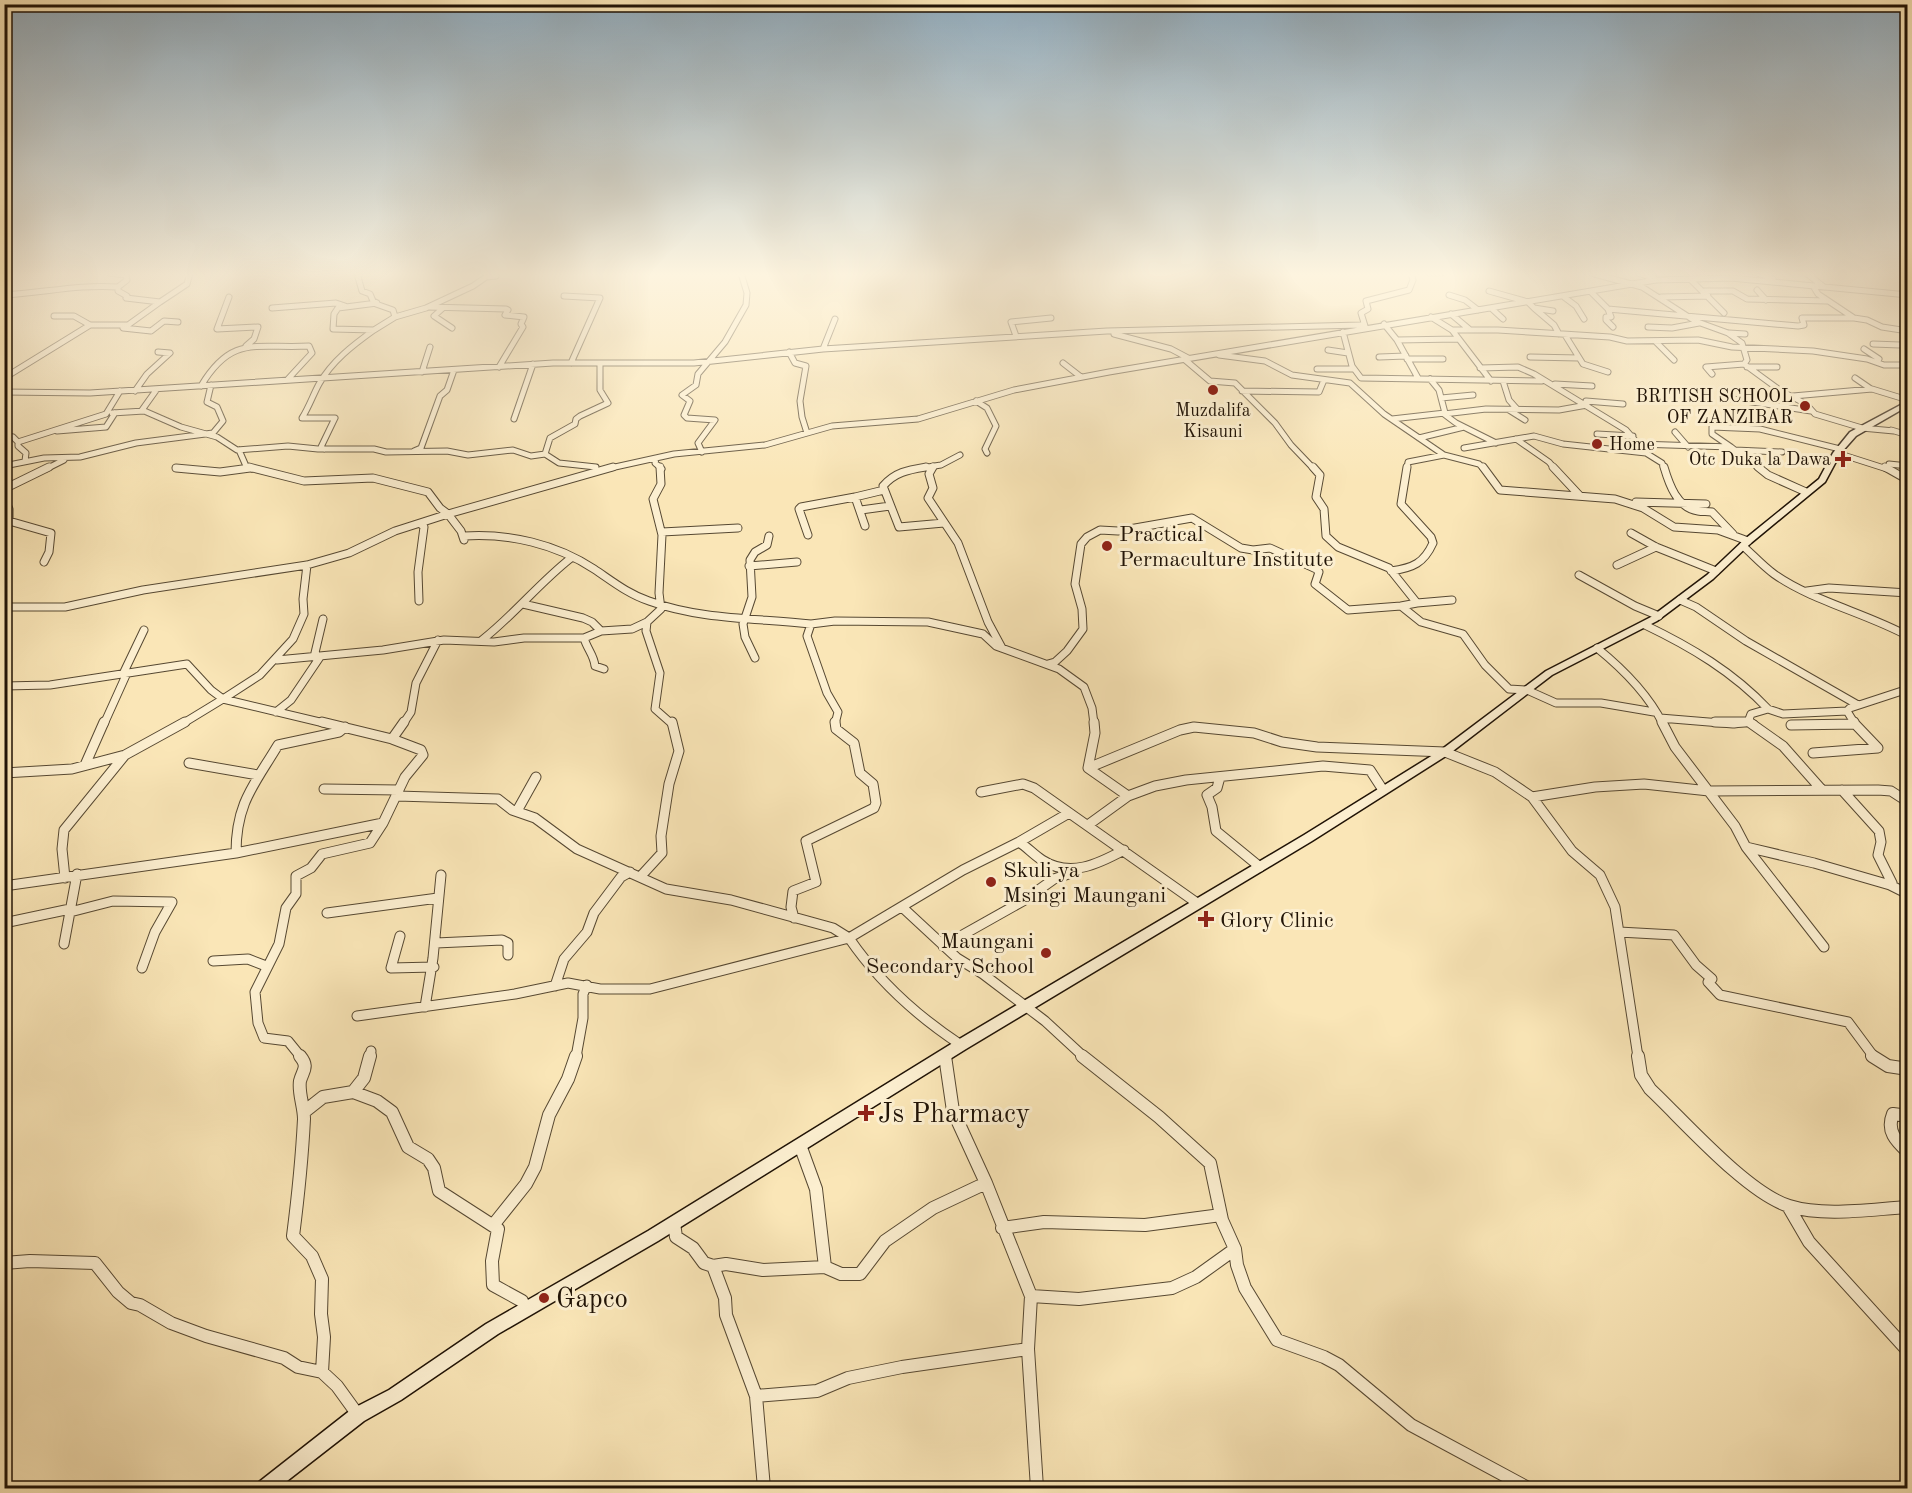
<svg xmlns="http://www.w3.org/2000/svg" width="1912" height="1493" font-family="'Old Standard TT',serif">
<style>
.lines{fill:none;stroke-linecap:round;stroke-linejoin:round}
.minor-far3-casing{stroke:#564832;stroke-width:7}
.minor-far2-casing{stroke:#564832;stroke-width:9}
.minor-far1-casing{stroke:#564832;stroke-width:11}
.minor-casing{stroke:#564832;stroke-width:14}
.secondary-casing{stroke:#201306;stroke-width:3}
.minor-far3{stroke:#fcefd0;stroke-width:5}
.minor-far2{stroke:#fcefd0;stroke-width:7}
.minor-far1{stroke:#fcefd0;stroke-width:9}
.minor{stroke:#fcefd0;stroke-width:12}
.secondary{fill:#fcefd0;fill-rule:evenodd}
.poi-dot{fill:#8f2418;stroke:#fcefd0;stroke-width:2}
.labels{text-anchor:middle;stroke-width:6;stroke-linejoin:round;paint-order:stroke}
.far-poi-label{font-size:18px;fill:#201306;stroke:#fcefd0;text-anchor:end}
.poi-label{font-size:22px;fill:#201306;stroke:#fcefd0;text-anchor:start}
.near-poi-label{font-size:27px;fill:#201306;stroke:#fcefd0;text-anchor:start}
</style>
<rect width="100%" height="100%" fill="#fae6b7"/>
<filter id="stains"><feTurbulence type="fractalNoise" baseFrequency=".00333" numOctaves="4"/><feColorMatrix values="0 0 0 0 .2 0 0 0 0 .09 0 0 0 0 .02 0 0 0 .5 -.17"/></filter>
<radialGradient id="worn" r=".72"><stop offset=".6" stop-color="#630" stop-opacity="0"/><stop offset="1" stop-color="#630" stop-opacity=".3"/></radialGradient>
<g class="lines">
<g class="minor-far3-casing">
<path id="minor-far3" d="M1429,273H1441
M1591,273L1642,287L1695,321L1728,333L1742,343L1747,360L1744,364L1781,391L1806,404L1815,414L1862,428L1894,431
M1638,273L1654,278
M1757,273L1773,279
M1806,273L1824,287
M1690,279L1724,313
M118,287V291L127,296L126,298L160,302L128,325
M1757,290L1766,300
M1489,291L1528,302L1534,308L1553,311
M1704,291H1733L1747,299L1827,301
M1591,292L1608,309L1798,326L1804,325L1802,318H1854L1818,294L1813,286
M4,295C43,293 79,284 118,287L127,280L126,275L109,273
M1449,295L1465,300L1478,310
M564,296L600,298L571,363
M229,297L217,329L258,327L254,339L246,346
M1564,297L1576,306L1584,319
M1661,297L1708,296
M160,302L187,284L190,273
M376,304L393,310L395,317
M429,307L506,309L508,310L505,315L524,317L521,324L523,327L499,367
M272,308L336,303L345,306
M443,308L434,316L452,328
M1491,308L1503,319
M1534,308L1554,325L1559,334
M1608,309L1611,317H1606V320L1613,327
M1451,314L1469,329
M1431,317L1452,330L1491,381
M1854,318L1867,320L1882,327L1908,331
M1384,324L1397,340L1418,378
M90,325H128L123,328L151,331L164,321L178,322
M1365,326L1361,313L1368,309L1366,301L1409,290L1413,280L1411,273
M1648,327L1672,328L1699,323
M374,330L395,317L426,308L473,286L486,277L496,276
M1452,330H1498L1610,337L1627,341L1698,340L1732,347L1813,351L1867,359L1884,365H1908
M1343,332L1352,366L1361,378L1542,381
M1729,333L1745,334
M1114,334L1171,349L1190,359
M1565,335L1583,364L1608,372
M1016,336L1011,322L1051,318
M1397,340L1458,339
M1655,341L1674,360
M1873,344L1900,345
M823,349L835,319
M1864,349L1879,359
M1328,350L1348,353
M789,352L795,363L806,366L800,401L802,417L807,433
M1219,355L1265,361L1292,375L1350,383L1384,414L1444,455L1479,464L1484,469
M1379,357L1406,356
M1530,357L1579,358
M1184,359L1210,381L1235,383L1275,423L1291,445L1314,469
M1407,359H1443
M1063,363L1081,377
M1747,367H1777
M1480,368L1518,367L1534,374L1626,430L1646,453L1662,463L1664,469
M1317,369H1353
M422,372L430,347
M1712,374L1706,367L1744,364
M4,378L90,325L74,316H54
M1855,378L1871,389
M1430,379L1439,390L1445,413
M1503,381L1509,400L1517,409
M1555,384L1592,386
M201,386C232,334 257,349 309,346L312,353L288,379
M157,389L142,410L181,427L217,437L237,450L288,446L318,449H374L386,452L447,451L468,455L513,450L531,456L545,454L559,463L596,467
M135,391L147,374L170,353L158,352
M1242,391L1319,392L1324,380
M4,392L90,393L553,363H694L823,349L1107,331L1361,325
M1793,396L1872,389L1908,400
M1441,398L1473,395
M1726,398L1811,411
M976,401L987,408L996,426L985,449L987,453
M1586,401L1623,404
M1509,410L1525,420
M112,413L144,411
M514,419L533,364
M1392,419L1445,413
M1891,430L1908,435
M57,431L106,427L115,413
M1675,432L1688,447
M1597,434L1633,436
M4,435L13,437L18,442V446L26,453L25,461
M1419,438L1464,427
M1516,439L1549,462L1555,469
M18,442L106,414L120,391
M1496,443L1456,423L1444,414L1486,409L1559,410L1587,405
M1638,444L1731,447L1760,469
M1731,447L1712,434V427L1760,429L1840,449
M1464,448L1534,436L1563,444L1646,453
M324,449L321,447L335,418H302C309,407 313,395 319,384C332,361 353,345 374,330L333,329L334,314L338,308L377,303L373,301L370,294L362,291L358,277L360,273
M239,450L246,466L252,469
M1735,450L1782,452
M414,451L421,448L440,396L447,390L454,370
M702,452L698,443L715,420L687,418L684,415L690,401L682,395L696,385L698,374L725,342L746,305L747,293L741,273
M1837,453L1887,469
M545,454L550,438L575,424L576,419L580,416L608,403L600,390V363
M656,459L655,463L662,469
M1889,464L1908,466
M4,466L44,458L80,457L136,443L213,433L223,421L217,407L207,402L211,385
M176,468L186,469
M46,469L64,460
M243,469L250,468
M606,469L674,454L765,445L832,426L918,419L1014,390L1109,372L1656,280L1731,278L1908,295
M915,469L941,465L960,455
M1407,469L1408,462L1444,455"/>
</g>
<g class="minor-far2-casing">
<path id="minor-far2" d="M249,467L304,481L373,478L428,492L440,508L448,514L613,467
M660,467L661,484L653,499L662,535L659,593L661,609L647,622L646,631L660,673L655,709L672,724
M926,467C908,470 895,472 883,486L899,527L944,523
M933,467L929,474L933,488L928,498L958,543L988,622L1002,648
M1313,467L1320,475L1316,497L1324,509L1326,536L1338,547L1389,568L1417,603L1401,606
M1483,467L1500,490L1615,499L1643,508L1674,527L1718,530L1748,541
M1553,467L1580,496
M1664,467C1669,484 1677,508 1698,511C1703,512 1707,511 1712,512L1733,534
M1758,467L1768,475L1806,492
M1885,467L1908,480
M176,468L220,472L250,468
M4,489L49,467
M4,498L9,509V521L51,533L49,552L44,562
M1636,502L1706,504
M861,510L890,506
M865,526L855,497L884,490
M662,532L738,528
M1631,533L1656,547L1716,571
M808,535L799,509L801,507L855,497
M464,536C509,533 556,544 594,569C612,581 628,594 649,601C701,620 757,618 811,624L807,636L827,693L838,712L835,724
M1743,546C1753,555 1763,566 1774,574C1812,601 1866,613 1908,636
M1617,565L1656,547
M749,566L797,562
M1391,571C1413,568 1424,563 1433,543L1431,537L1401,504L1407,467
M1579,575L1635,606L1659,616
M1807,591L1829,588L1908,593
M1680,600L1696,607L1746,641L1858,705
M419,601L418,572L424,527L421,524
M1417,603L1452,600
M523,604L583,618L592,622L601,631L584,638
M4,607H65L143,590L307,565L349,553L395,531L448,514L461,531L464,540
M811,624L835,621L928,622L983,634L996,646L1059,669L1084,687L1092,708L1094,724
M1645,625C1691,647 1733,672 1768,709L1751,714L1748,722
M601,631L632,629L647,622
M482,640C514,615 539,583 571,558
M1597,648C1623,669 1648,694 1663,724
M314,657L323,619
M755,658L745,637L743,624L752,597L750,560L755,552L767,545L769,536
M277,660L383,650L444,640L494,642L524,638H584C587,649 594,655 595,666L604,669
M1048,664L1055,662L1067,651L1083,629L1082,609L1075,584L1081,544L1087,537L1100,530L1118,531L1192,518L1241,548L1253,550L1270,548L1316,569L1319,572L1315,584L1348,610L1401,606L1421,622L1463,634L1485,665L1509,689L1527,690L1556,703H1601L1654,712
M123,674L144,630
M4,686L50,685L187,664L211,690L223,699L260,675L293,639L304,614L303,599L307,565
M1768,709L1783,714L1847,711
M276,712L291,700L320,657
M1660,718L1733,724
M104,724L127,673
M182,724L223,699L328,724
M403,724L411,712L416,683L438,640
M1734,724L1748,722L1754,724
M1855,724L1847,711L1850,708L1908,689"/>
</g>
<g class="minor-far1-casing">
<path id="minor-far1" d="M322,722L392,739
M1662,722L1675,747L1735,826L1746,847L1824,947
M1715,722H1745
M1749,722L1783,746L1822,790
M1791,725L1855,724L1854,722
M1813,753L1878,748L1855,724
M189,763L258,775
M85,765L104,722
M1088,768L1095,733L1094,722
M1088,768L1180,730L1194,727L1254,733L1282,742L1317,747L1445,752L1495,772L1532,797L1572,851L1600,875L1615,907L1638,1057
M1088,768L1128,796L1088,825
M4,773L72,769L125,755L185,722
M1220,777L1217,788L1207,795L1212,807L1216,831L1260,867
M324,789L399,790
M1842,790L1879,831L1881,842L1878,855L1892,883L1890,885L1908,894
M981,792L1023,784L1034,788L1197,903
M397,796L498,799L512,810L535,818L577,849L666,889L731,900L833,928L849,938
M1128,796L1155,786L1186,780L1323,766L1370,770L1383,790
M1532,797L1595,787L1644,784L1709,791L1878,790L1891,791L1908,802
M517,811L536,777
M1019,842L1069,813
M1746,847L1814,863L1890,885
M236,853C236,803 254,785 278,745L339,732L345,727
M640,877L662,853L661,836L669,784L679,751L672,722
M65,878L62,849L64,830L125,755
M4,886L236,853L383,823
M902,907L957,958L983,974L1045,1021L1084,1057
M70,912L113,901L172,902L155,932L142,968
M327,913L438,898
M794,918L791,907L793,891L816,882L806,841L874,808L876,803L873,784L860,773L854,743L836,729L835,722
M4,923L70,909
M1619,932L1674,935L1696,965L1712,979L1708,982L1720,995L1848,1022L1874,1057
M400,936L391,968L434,967
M436,943L502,940L508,943V955
M64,944L77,874
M943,946L1023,901L1054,879L1077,871
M213,961L248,959L266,966
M555,986L564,959L587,932L594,913L621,877L630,872
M425,1007L433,958L441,875
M357,1016L515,994L568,983L600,989H650L849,938
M961,1045C917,1016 879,982 849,938L963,870L1019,842C1027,847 1034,855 1042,860C1070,878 1098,864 1124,850
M301,1057L288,1041L264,1038L258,1023L255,992L279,944L286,908L296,894V876L311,868L322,854L370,843L383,823L405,777L423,755L421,750L392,739L404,722
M370,1057L371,1051
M576,1057L583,1018V994L587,985"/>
</g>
<g class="minor-casing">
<path id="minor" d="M300,1056C309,1067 303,1070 300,1081C298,1092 304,1107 304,1119C302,1158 298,1197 293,1236L312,1256L322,1279L321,1314L324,1337L322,1372
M945,1056L953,1111L986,1183L1031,1296L1028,1349L1037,1488
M1082,1056L1159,1117L1210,1163L1222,1220L1235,1249L1237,1265L1245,1288L1277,1340L1324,1357L1339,1365L1411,1425L1528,1488
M1638,1056L1641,1075L1650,1089C1684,1121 1747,1193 1789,1206C1824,1217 1872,1209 1908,1207
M1872,1056L1888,1066L1908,1069
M353,1092L377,1101L392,1112L408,1147L428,1159L434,1168L439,1191L498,1229L492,1261L493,1285L522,1301L525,1309
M304,1112L323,1097L353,1092L364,1078L370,1056
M1908,1116L1893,1114C1886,1131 1896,1141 1908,1152
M800,1145L816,1189L825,1267L841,1274H860L885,1241L933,1208L986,1183
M1788,1206L1809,1242L1908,1351
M674,1223L676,1237L693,1248L704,1263L713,1266L725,1298L726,1315L756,1396L764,1488
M494,1224L526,1184L535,1167L549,1115L568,1079L576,1056
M1002,1228L1044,1222L1145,1225L1221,1215
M4,1263L30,1261L95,1263L118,1292L131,1303L140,1305L171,1323L206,1336L284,1358L298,1367L322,1372L337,1386L358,1415
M713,1266L726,1264L763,1270L825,1267
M1031,1296L1079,1299L1172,1288L1196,1277L1235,1249
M756,1396L817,1391L848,1378L902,1367L1028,1349"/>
</g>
<g class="secondary-casing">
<path id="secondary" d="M1908,401V406L1856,436L1840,454L1825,482L1751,543L1713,579L1657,621L1552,675L1449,754L1312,841L966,1049L658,1241L498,1334L401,1400L364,1421L278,1488H256L259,1482L352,1409L389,1390L486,1324L648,1231L956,1041L1304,835L1441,750L1546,671L1651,617L1707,575L1745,539L1819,479L1833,453L1850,432Z"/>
</g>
<use href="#minor-far3" class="minor-far3"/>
<use href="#minor-far2" class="minor-far2"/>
<use href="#minor-far1" class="minor-far1"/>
<use href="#minor" class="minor"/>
<use href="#secondary" class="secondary"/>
</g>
<linearGradient id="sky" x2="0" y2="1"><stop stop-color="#91abbc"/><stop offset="0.57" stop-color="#fdf4df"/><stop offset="1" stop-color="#fdf4df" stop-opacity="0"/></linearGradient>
<rect width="1912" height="482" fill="url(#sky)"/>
<g class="poi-dot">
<circle cx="1213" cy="390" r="6"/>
<circle cx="1805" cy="406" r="6"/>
<circle cx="1597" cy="444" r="6"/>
<path d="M1840 450h6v6h6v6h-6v6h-6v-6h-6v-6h6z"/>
<circle cx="1107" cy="546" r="6"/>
<circle cx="991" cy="882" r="6"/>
<path d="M1203 910h6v6h6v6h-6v6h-6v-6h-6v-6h6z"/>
<circle cx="1046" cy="953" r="6"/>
<path d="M863 1104h6v6h6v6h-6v6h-6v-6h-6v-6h6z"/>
<circle cx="544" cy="1298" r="6"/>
</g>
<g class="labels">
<g class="far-poi-label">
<text x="1793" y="402">BRITISH SCHOOL<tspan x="1793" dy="21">OF ZANZIBAR</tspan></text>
<text x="1213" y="416" text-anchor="middle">Muzdalifa<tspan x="1213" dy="21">Kisauni</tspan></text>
<text x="1609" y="450" text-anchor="start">Home</text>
<text x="1831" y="465">Otc Duka la Dawa</text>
</g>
<g class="poi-label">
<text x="1119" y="541">Practical<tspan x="1119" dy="25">Permaculture Institute</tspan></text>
<text x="1003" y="877">Skuli ya<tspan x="1003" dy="25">Msingi Maungani</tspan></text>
<text x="1220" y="927">Glory Clinic</text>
<text x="1034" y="948" text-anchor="end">Maungani<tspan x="1034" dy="25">Secondary School</tspan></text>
</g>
<g class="near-poi-label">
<text x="878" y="1122">Js Pharmacy</text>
<text x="556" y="1307">Gapco</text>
</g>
</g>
<rect width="1912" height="1493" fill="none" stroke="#fae6b7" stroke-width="24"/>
<rect x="6" y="6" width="1900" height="1481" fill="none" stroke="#201306" stroke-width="3"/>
<rect x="12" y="12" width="1888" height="1469" fill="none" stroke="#201306" stroke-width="1.5"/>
<rect width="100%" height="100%" filter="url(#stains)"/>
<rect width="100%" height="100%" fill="url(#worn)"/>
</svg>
